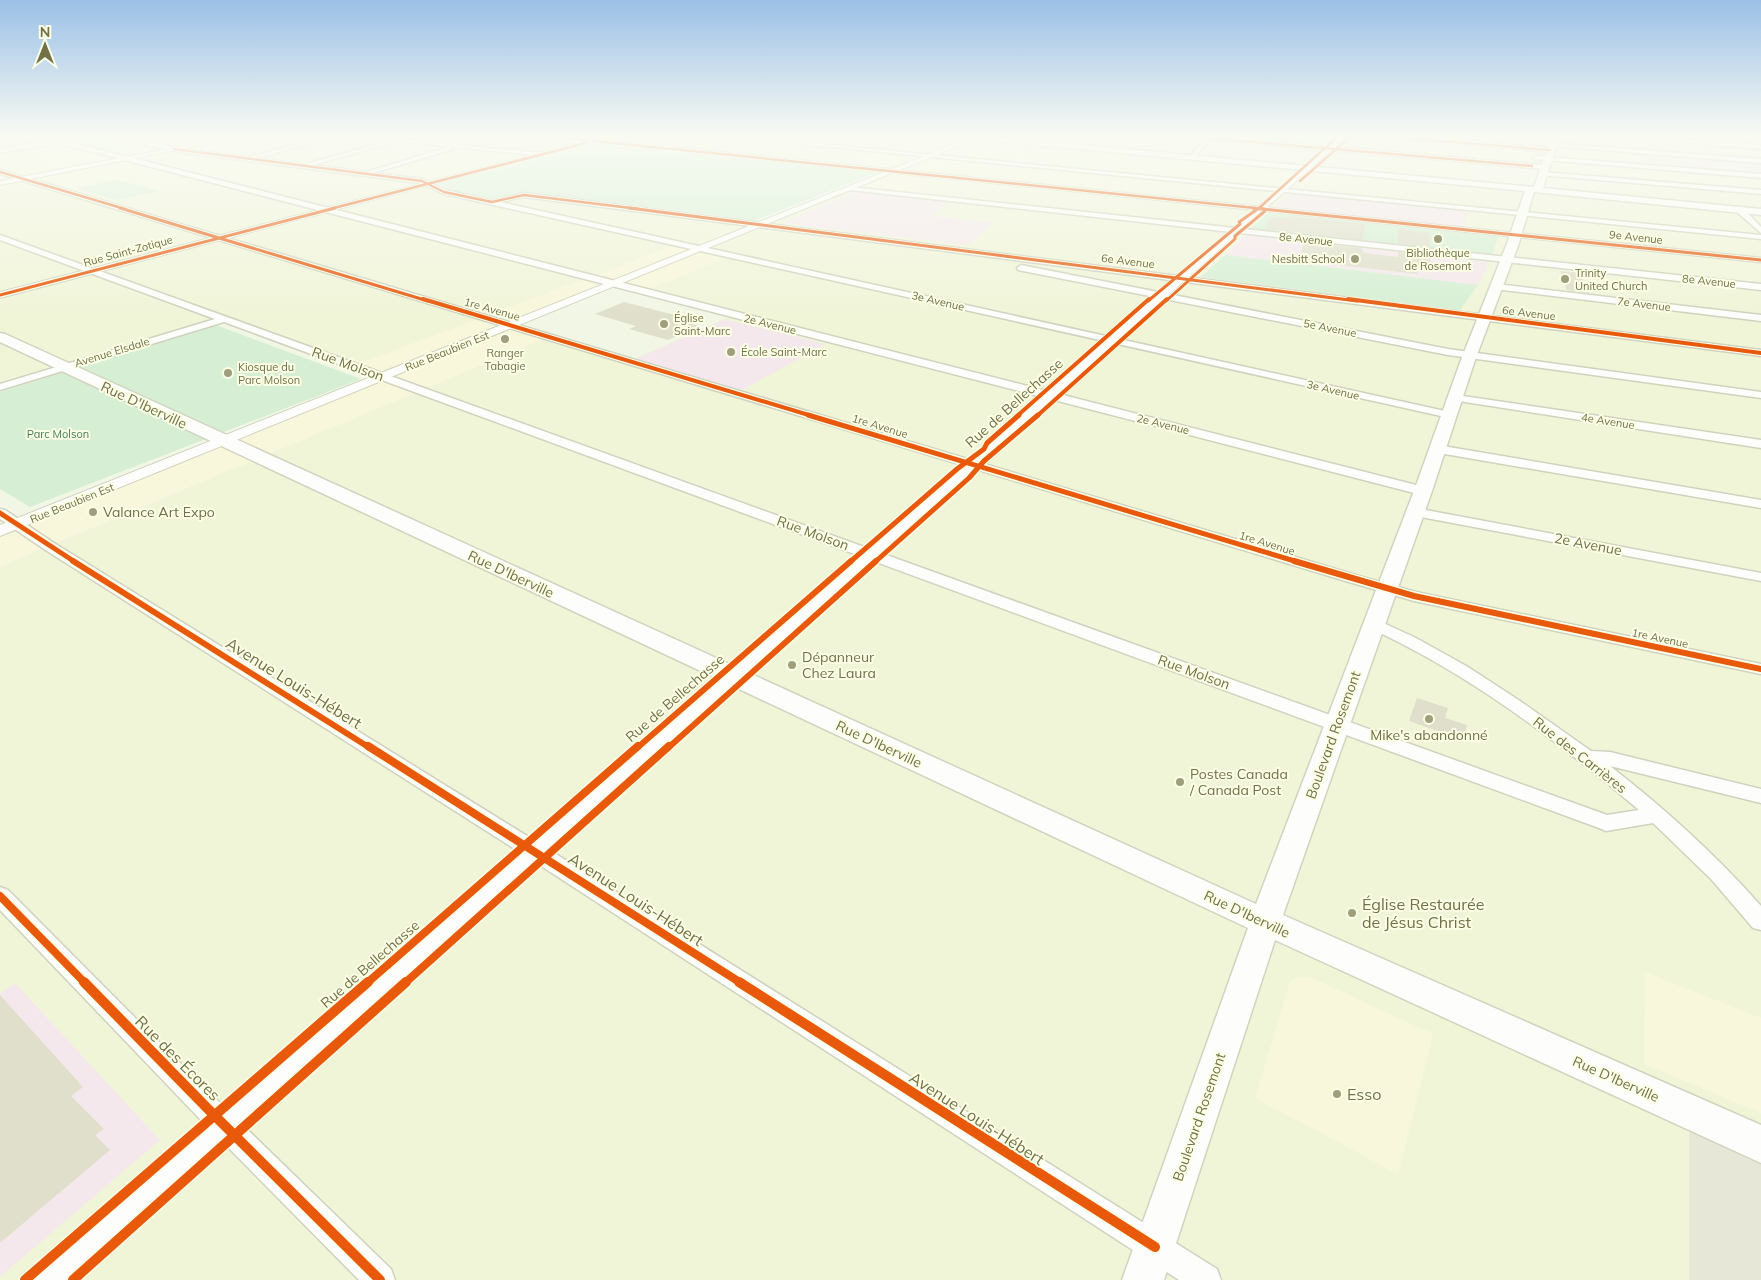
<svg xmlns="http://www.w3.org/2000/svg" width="1761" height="1280" font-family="Mulish,sans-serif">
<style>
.residential{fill:#f0f5d8}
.commercial{fill:#f8f7db}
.industrial{fill:#e6e7d7}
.education{fill:#f5e8ec}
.green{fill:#d6efd4}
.building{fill:#dfdfcb}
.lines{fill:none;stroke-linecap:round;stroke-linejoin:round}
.minor-casing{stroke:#d0d2be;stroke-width:3}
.tertiary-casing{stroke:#d0d2be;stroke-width:2}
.secondary-casing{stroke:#d2d3bf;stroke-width:3}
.minor{fill:#fdfefb;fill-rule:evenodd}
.tertiary{fill:#fdfefb;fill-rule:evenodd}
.secondary{fill:#fdfefb;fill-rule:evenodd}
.cycleway-far6-casing{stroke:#faffe6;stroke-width:4}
.cycleway-far5-casing{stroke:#faffe6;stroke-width:4.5}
.cycleway-far4-casing{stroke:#faffe6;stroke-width:5.5}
.cycleway-far3-casing{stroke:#faffe6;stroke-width:8}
.cycleway-far2-casing{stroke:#faffe6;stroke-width:9}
.cycleway-far1-casing{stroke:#faffe6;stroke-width:11}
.cycleway-casing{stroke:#faffe6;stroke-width:13}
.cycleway-far6{stroke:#e8590c;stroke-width:2.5}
.cycleway-far5{stroke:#e8590c;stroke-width:3}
.cycleway-far4{stroke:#e8590c;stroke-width:4}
.cycleway-far3{stroke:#e8590c;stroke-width:5}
.cycleway-far2{stroke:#e8590c;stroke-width:6}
.cycleway-far1{stroke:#e8590c;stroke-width:8}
.cycleway{stroke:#e8590c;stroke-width:10}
.poi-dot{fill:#9f9f7e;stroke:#faffe6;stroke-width:2}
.labels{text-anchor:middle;stroke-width:4;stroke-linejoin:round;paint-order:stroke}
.far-street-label{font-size:11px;fill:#727047;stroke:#faffe6}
.far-poi-label{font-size:11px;fill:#727047;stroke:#faffe6;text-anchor:start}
.far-park-label{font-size:11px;fill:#427e54;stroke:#faffe6}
.street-label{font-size:14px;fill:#727047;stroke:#faffe6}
.poi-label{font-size:14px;fill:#727047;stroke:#faffe6;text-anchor:start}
.near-street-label{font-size:16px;fill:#727047;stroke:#faffe6}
.near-poi-label{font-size:16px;fill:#727047;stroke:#faffe6;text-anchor:start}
</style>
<rect width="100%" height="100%" fill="#f2f6e5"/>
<path class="residential" d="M0,137H147L132,140L147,144L101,152L87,149L39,157L53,162L0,172Z
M289,137H919L891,152L849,167L597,143L439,184L442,188L492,202L518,196L761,225L851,189L908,195L937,176L948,177L973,160L984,161L1014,142L1761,214V1143L1692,1280H0V567L548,337L628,361L733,315L644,291L730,256L678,244L355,365L225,319L0,387V189L185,152L213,155Z
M1030,137H1761V211L1574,192L1573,187L1597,189L1592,179L1552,175V166L1471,159L1472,180L1361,171L1367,152L1209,139L1197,156L1024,141Z"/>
<path class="commercial" d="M147,137H289L213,155L185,152L0,189V172L52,162L37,158L88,149L101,152L146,144L130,140Z
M919,137H1030L1024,141L1014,142L984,161L973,160L948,177L937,176L908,195L851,189L891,172L849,167L879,151L891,152Z
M678,244L731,256L644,291L615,284L512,325L548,337L0,566V513L19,524L383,377L355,365Z
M1645,972L1761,1018V1113L1644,1064Z
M1298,977H1310L1433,1034L1398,1174L1255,1098L1290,982Z"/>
<path class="industrial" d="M1689,1126L1761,1159V1280H1689Z"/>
<path class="education" d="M1453,137H1542L1538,149L1450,142Z
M1633,151L1761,161V176L1643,167Z
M857,192L949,202L931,216L993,223L967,245L781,223Z
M1290,193H1292L1471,210L1466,217L1464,228L1273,208Z
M1246,235L1486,262L1489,263L1478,285L1225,255Z
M725,319L826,344L740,391L633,360Z
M15,983L160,1140L0,1277V993Z"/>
<path class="green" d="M92,137H105L140,145L107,151L69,141Z
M1220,137H1333L1323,146Z
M600,144L878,172L751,222L716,215L528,193C516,193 505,198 493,199C478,200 452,191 439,184Z
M118,180L158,191L116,200L77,188Z
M1268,213L1494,236L1498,237L1492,256L1249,230Z
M1225,255L1478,285L1460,310L1201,277Z
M216,325L361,379L30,507L0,489V392Z"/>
<path class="building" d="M1287,216L1365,224L1363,240L1265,229L1270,217L1286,218Z
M1398,229L1429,233L1430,247L1398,243Z
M1304,242L1361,248L1364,253L1398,257V252L1430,256L1431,270L1417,269V274L1305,261L1306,258L1300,257Z
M1560,271L1581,273L1589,293L1567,290Z
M624,302L686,318L684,319L692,321L688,323L700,326L668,340L629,329L636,326L595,314Z
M1417,698L1448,708L1445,718L1467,725L1463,740L1409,721Z
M0,995L83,1087L71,1096L104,1129L95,1135L110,1150L0,1243Z"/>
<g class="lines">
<g class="minor-casing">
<path id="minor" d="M0,137H10L0,140Z
M69,137L72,139L66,141L1428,488L1430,491L1428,494H1418L58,143L0,153V149Z
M112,137H123L179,148L252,158L253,156L326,137H336L258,158L308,165L309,163L390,141L370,137H389L541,153L543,156L393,141V143L313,165L366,172L449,147L451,150L373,173L422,179L446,190L493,201L524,193L1761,350V356L524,197L500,202L1454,413L1456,415L1454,417L1450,418L444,194L420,183L179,152Z
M550,137H569L1761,258V262Z
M728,137H748L1761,235V239Z
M1190,137H1213L1545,165L1548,167L1545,169L1209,140L1193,159L1190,157L1204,140Z
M1385,137H1409L1550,148L1553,150L1550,152Z
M1622,137H1648L1761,145V149Z
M1553,143L1761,159V163L1551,146Z
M1535,156L1761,174V178L1533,159Z
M0,170L1359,576L1416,592L1761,664V674L1414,601L1349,582L0,174Z
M1542,172L1761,190V194L1540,175V173Z
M851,187L1761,284V290L849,190V188Z
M1737,208H1743L1761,227V233L1737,212Z
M0,235L1607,815L1639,810C1556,740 1467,672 1367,627L1365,624L1367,621H1379L1416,638L1468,667L1520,701L1591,751L1610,752L1761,789V803L1610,766C1664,808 1715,854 1761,906V930L1753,928L1711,879L1653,823L1606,831L1599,828L224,322L0,390V384L215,319L0,240Z
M1021,265L1448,349L1761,392V398L1448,355L1018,270L1017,268Z
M1497,284L1761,315V321L1494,289L1493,287Z
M1456,395L1761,440V448L1452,400L1450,398L1452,396Z
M1437,445L1761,500V508L1433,452L1431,449L1433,446Z
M1415,508L1761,573V581L1410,515L1408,512Z
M0,509L5,510L54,543L532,839L1217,1269L1221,1280H1179L518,851L44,549L0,519Z
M0,887L8,890L217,1100L391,1269L395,1280H359L199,1118L0,910Z"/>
</g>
<g class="tertiary-casing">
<path id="tertiary" d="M228,137H242L0,185V181Z
M602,137H613L0,298V292Z
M972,137H981L0,536V525Z
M1339,137H1346L1183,282L653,763L77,1280H32L37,1267L637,751L1175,278Z"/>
</g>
<g class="secondary-casing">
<path id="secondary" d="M966,137H996L1534,187L1551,137H1559L1543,188L1761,209V215L1534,192L1518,246L1475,360L1432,491L1283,915L1761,1125V1163L1275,940L1164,1280H1122L1248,928L0,342V333L5,334L1256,904L1414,491L1461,360L1506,246L1525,191L970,139Z"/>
</g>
<use href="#minor" class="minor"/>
<use href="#tertiary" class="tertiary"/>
<use href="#secondary" class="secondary"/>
<g class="cycleway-far6-casing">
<path id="cycleway-far6" d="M553,137L1265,209
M1193,137L1532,166
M1388,137L1550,150
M174,149L422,181L444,192L492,202L524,195L639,209
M0,172L125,209
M1300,181L1350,137
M330,209L586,143
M1258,209L1337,137"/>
</g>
<g class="cycleway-far5-casing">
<path id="cycleway-far5" d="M120,208L428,301
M629,208L1357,301
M1252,208L1761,260
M0,295L335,208
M1148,301L1240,224L1239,222L1259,208
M1166,301L1235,239V236L1265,211"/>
</g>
<g class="cycleway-far4-casing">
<path id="cycleway-far4" d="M423,299L812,416
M1348,299L1761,353
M1017,416L1149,299
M1037,416L1167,299"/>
</g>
<g class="cycleway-far3-casing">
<path id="cycleway-far3" d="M808,415L1298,562
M0,513L75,562
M850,562L957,469L984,449L987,443L1019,415
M875,562L969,478L984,461L1038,415"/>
</g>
<g class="cycleway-far2-casing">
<path id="cycleway-far2" d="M73,561L370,748
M1294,561L1414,596L1761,669
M637,748L851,561
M668,748L876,561"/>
</g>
<g class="cycleway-far1-casing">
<path id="cycleway-far1" d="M368,746L741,983
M0,896L85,983
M367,983L638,746
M405,983L669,746"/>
</g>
<g class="cycleway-casing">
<path id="cycleway" d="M84,982L208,1109L380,1280
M739,982L1155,1247
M25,1280L368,982
M73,1280L406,982"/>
</g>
<use href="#cycleway-far6" class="cycleway-far6"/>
<use href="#cycleway-far5" class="cycleway-far5"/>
<use href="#cycleway-far4" class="cycleway-far4"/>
<use href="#cycleway-far3" class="cycleway-far3"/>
<use href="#cycleway-far2" class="cycleway-far2"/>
<use href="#cycleway-far1" class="cycleway-far1"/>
<use href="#cycleway" class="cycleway"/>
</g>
<linearGradient id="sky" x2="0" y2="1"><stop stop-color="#9bc0e7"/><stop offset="0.43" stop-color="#f9fbf3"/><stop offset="1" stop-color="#f9fbf3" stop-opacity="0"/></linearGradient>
<rect width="1761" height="316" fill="url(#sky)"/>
<g class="poi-dot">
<circle cx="1438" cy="239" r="5"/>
<circle cx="1355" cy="259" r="5"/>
<circle cx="1565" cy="279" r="5"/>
<circle cx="664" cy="324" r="5"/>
<circle cx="505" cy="339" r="5"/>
<circle cx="731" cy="352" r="5"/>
<circle cx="228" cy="373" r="5"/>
<circle cx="93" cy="512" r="5"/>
<circle cx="792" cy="665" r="5"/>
<circle cx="1429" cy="719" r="5"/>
<circle cx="1180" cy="782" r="5"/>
<circle cx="1352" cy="913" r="5"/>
<circle cx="1337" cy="1094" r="5"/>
</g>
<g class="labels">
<g class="far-street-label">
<text transform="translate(1636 237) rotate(6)" y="4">9e Avenue</text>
<text transform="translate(1306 239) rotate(6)" y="4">8e Avenue</text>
<text transform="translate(128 251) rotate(-15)" y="4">Rue Saint-Zotique</text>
<text transform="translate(1128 261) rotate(7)" y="4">6e Avenue</text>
<text transform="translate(1709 281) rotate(6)" y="4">8e Avenue</text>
<text transform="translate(938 301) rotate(13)" y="4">3e Avenue</text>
<text transform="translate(1644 304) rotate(7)" y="4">7e Avenue</text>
<text transform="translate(492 309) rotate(16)" y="4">1re Avenue</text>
<text transform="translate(1529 313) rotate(7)" y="4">6e Avenue</text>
<text transform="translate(770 324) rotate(14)" y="4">2e Avenue</text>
<text transform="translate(1330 328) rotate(11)" y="4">5e Avenue</text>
<text transform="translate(447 351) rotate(-22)" y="4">Rue Beaubien Est</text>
<text transform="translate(112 352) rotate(-17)" y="4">Avenue Elsdale</text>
<text transform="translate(1333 390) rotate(13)" y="4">3e Avenue</text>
<text transform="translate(1608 421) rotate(9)" y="4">4e Avenue</text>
<text transform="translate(1163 424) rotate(14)" y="4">2e Avenue</text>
<text transform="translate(880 426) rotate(17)" y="4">1re Avenue</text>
<text transform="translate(72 503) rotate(-22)" y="4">Rue Beaubien Est</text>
<text transform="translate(1267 543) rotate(17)" y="4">1re Avenue</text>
<text transform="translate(1660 638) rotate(12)" y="4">1re Avenue</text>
</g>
<g class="far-poi-label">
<text x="1438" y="257" text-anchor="middle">Bibliothèque<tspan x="1438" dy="13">de Rosemont</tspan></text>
<text x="1345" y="263" text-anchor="end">Nesbitt School</text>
<text x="1575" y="277">Trinity<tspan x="1575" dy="13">United Church</tspan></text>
<text x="674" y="322">Église<tspan x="674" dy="13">Saint-Marc</tspan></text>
<text x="741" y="356">École Saint-Marc</text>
<text x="505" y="357" text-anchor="middle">Ranger<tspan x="505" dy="13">Tabagie</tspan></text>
<text x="238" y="371">Kiosque du<tspan x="238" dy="13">Parc Molson</tspan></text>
</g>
<g class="far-park-label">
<text x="58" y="438">Parc Molson</text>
</g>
<g class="street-label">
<text transform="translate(348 364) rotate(20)" y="5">Rue Molson</text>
<text transform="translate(1014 403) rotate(-42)" y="5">Rue de Bellechasse</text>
<text transform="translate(144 405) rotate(25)" y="5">Rue D'Iberville</text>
<text transform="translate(813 533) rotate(20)" y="5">Rue Molson</text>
<text transform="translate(1588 544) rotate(11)" y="5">2e Avenue</text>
<text transform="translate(511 574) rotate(25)" y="5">Rue D'Iberville</text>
<text transform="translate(1194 672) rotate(20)" y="5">Rue Molson</text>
<text transform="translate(675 698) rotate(-41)" y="5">Rue de Bellechasse</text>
<text transform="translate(1333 735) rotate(-70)" y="5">Boulevard Rosemont</text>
<text transform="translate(879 744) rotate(25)" y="5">Rue D'Iberville</text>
<text transform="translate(1580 755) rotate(38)" y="5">Rue des Carrières</text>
<text transform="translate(1247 914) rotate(25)" y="5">Rue D'Iberville</text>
<text transform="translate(370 964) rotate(-41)" y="5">Rue de Bellechasse</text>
<text transform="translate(1616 1079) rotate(24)" y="5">Rue D'Iberville</text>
<text transform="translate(1199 1117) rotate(-71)" y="5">Boulevard Rosemont</text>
</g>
<g class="poi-label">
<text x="103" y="517">Valance Art Expo</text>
<text x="802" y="662">Dépanneur<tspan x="802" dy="16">Chez Laura</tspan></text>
<text x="1429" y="740" text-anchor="middle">Mike's abandonné</text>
<text x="1190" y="779">Postes Canada<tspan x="1190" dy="16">/ Canada Post</tspan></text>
</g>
<g class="near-street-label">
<text transform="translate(294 683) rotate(32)" y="6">Avenue Louis-Hébert</text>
<text transform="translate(636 899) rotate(33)" y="6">Avenue Louis-Hébert</text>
<text transform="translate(178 1058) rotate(45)" y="6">Rue des Écores</text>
<text transform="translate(977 1118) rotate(33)" y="6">Avenue Louis-Hébert</text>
</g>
<g class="near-poi-label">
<text x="1362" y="910">Église Restaurée<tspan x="1362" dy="18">de Jésus Christ</tspan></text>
<text x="1347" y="1100">Esso</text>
</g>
</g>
<g transform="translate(45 45)" stroke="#faffe6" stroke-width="4" paint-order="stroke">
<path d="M0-4L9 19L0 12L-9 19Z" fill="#727047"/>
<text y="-8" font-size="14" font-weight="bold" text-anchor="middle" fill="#727047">N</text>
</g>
</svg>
